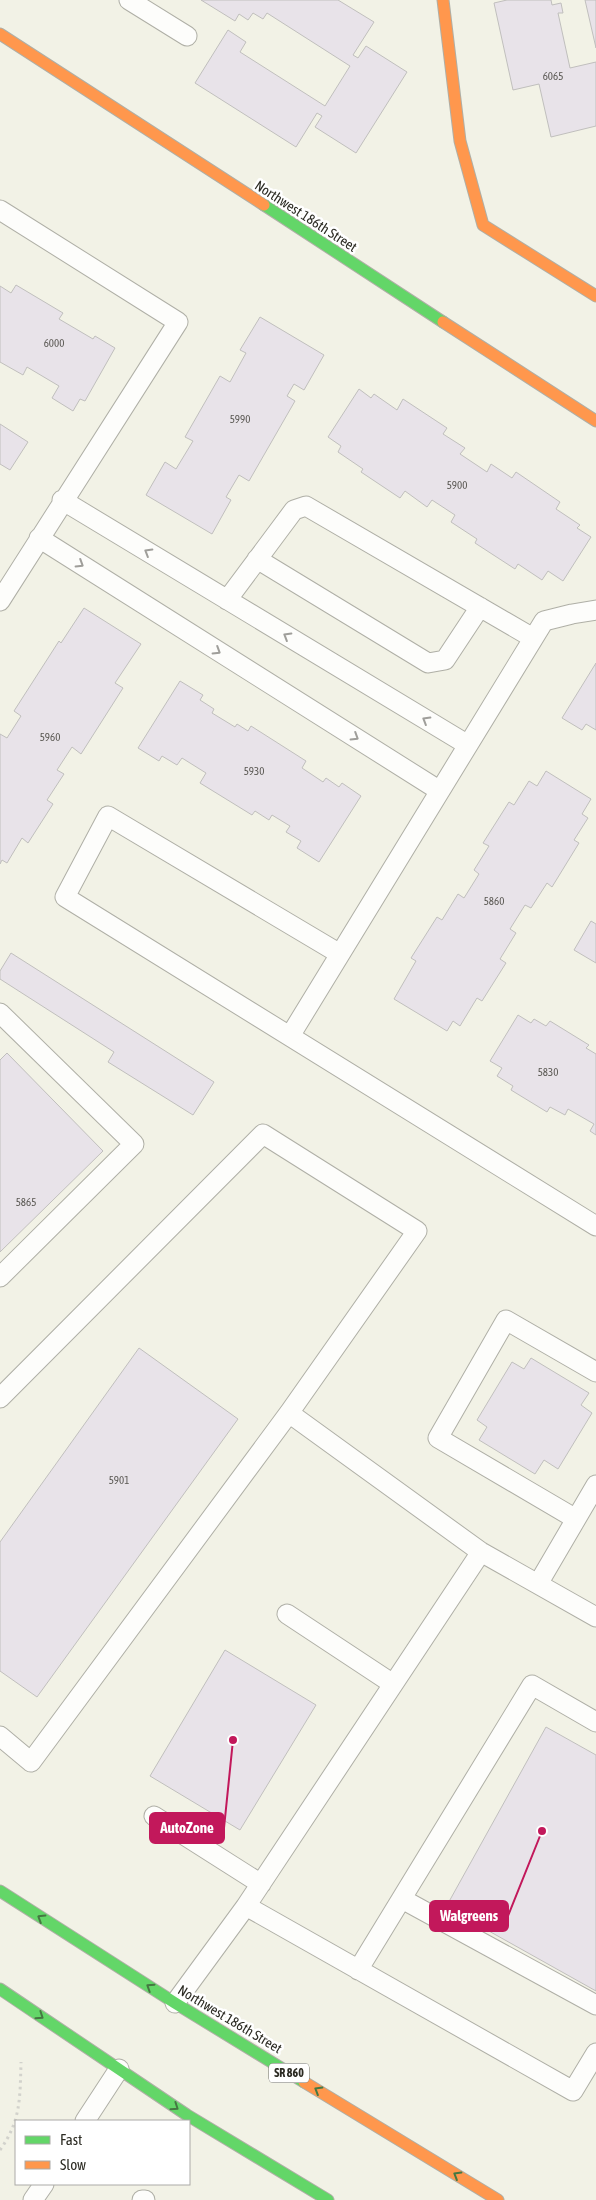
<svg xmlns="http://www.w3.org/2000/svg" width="596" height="2200" font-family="'Asap Condensed',sans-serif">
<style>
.building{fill:#e8e3e9;stroke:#c0bfbd}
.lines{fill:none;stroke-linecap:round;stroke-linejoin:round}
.lane-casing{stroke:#afafa6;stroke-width:21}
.fast-casing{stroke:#afafa6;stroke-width:13}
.slow-casing{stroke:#afafa6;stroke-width:13}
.path{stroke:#d2d2cc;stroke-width:3;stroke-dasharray:2.5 4;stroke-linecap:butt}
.lane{stroke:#fdfdfb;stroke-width:19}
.fast{stroke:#63d668;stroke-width:11}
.slow{stroke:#ff974d;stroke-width:11}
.oneway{stroke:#9f9e9a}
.oneway2{stroke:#457842}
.labels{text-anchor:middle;stroke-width:5;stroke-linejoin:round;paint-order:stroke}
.number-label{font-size:11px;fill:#5b5954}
.shield{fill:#fff;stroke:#6b6b65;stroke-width:1}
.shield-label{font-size:12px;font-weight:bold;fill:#2c2b23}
.street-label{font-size:14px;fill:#2c2b23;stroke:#fff}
.leader{fill:none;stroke:#c2185b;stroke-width:2}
.callout-dot{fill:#c2185b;stroke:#fff;stroke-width:2}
.callout{fill:#c2185b;stroke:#c2185b;stroke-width:2}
.callout-label{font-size:15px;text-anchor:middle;font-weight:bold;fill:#fff}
</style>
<rect width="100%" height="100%" fill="#f2f2e6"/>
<path class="building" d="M201,0H338L374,22L353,55L358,58L366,46L407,72L356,153L315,127L322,116L317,113L296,147L195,83L228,30L246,42L240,52L325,106L350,66L267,13L263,19L253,13L248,20L239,14L235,21Z
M507,0H551L552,5L561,3L563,13H558L570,68L596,62V126L551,137L539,84L513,90L494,3Z
M585,0H596V48Z
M16,285L63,313L59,319L93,339L95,336L115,348L85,401L80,399L73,411L52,398L59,386L27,367L23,375L0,362V286L11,293Z
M260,317L324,355L304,390L294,384L287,396L295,401L249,481L239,475L226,497L231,500L212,534L146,495L165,462L176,469L193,441L185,437L220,376L230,382L246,353L240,350Z
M359,389L371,398L374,394L397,410L403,399L447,428L443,434L465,448L460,454L487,472L491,464L512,478L516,472L560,502L556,509L580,525L577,528L591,537L563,581L548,571L542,580L518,564L515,569L475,543L477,539L451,522L455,515L432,500L427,507L405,491L400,498L361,472L363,469L338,452L341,446L328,437Z
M0,424L28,442L10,470L0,464Z
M84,608L141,644L115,683L123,688L81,754L72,747L57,770L64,774L47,800L53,804L28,843L22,838L7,863L2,860L0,864V734L7,738L21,716L14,711L59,641L61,643Z
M596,663V730L586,724L582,730L562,718Z
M180,681L203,695L200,700L214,709L212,713L235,727L237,724L248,731L251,726L306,761L302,768L323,782L326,778L339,787L342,783L361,796L319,862L297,848L301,841L286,832L290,826L272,815L269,820L255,811L252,815L200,783L206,773L182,758L177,765L162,756L159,761L138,748Z
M546,771L591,799L582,814L588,818L574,840L579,843L552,887L547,883L531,908L525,905L510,929L516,933L500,959L506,963L482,1001L477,998L460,1026L453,1021L447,1031L394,999L416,961L411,958L437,917L442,920L458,894L464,898L479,874L474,870L489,846L483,843L509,802L514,805L529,781L537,786Z
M591,921L596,924V963L574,950Z
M11,953L214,1082L193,1115L108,1062L114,1052L0,979V971Z
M518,1015L531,1023L534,1019L546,1026L550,1021L589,1045L586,1048L596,1054V1135L590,1131L594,1124L568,1109L565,1115L550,1107L547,1112L511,1090L513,1086L497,1076L502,1068L490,1061Z
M7,1053L103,1151L0,1252V1060Z
M139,1348L238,1419L37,1697L0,1671V1542Z
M531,1358L589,1393L581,1405L592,1413L558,1469L544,1460L535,1474L479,1440L487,1427L477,1420L512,1362L524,1369Z
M225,1650L316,1705L240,1830L150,1776Z
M546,1727L596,1755V1991L446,1907Z"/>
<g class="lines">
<g class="lane-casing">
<path id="lane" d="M129,0L187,36
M0,210L178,322L0,601
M62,500L468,745
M39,538L440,791
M257,559L428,663L445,660L480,607
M227,600L294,510L306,506L533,638
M340,954L108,816L65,897L596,1226
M0,1013L134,1144L0,1277
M290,1036L544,621L572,614L596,610
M0,1398L263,1134L417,1231L289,1413L31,1762L0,1736
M289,1413L481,1552L596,1617
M576,1519L438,1438L506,1320L596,1372
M481,1552L246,1906L573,2091L596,2053
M538,1584L596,1485
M287,1614L393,1684
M154,1816L261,1884
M402,1899L596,2005
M358,1970L532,1685L596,1722
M175,2003L246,1906
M85,2121L119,2069
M33,2200L44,2184
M142,2200H145"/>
</g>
<g class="fast-casing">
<path id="fast" d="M264,205L443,322
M0,1891L175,2003L304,2082
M0,1989L187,2115L328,2200"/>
</g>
<g class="slow-casing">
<path id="slow" d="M443,0L460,141L483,225L596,296
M0,34L264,205
M443,322L596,421
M304,2082L498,2200"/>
</g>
<path class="path" d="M0,2150C21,2121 20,2097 21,2062"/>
<use href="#lane" class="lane"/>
<use href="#fast" class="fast"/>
<use href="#slow" class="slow"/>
</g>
<defs><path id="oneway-chevron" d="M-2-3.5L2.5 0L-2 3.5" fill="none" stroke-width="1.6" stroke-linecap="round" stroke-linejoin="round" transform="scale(1.25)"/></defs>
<g class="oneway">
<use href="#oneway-chevron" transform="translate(148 552) rotate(-149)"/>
<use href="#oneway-chevron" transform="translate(80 564) rotate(32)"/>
<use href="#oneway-chevron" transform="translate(287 636) rotate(-149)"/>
<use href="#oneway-chevron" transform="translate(217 651) rotate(32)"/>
<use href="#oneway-chevron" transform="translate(426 720) rotate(-149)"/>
<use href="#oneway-chevron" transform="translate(355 737) rotate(32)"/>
</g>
<g class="oneway2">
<use href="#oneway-chevron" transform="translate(41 1918) rotate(-148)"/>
<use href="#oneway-chevron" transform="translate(150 1987) rotate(-147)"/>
<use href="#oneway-chevron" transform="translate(40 2016) rotate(34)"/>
<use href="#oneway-chevron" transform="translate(318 2090) rotate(-149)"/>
<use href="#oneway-chevron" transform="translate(175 2107) rotate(34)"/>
<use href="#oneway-chevron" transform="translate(457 2175) rotate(-149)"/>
</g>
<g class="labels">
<g class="number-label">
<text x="553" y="80">6065</text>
<text x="54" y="347">6000</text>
<text x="240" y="423">5990</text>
<text x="457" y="489">5900</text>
<text x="50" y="741">5960</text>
<text x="254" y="775">5930</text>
<text x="494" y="905">5860</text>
<text x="548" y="1076">5830</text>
<text x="26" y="1206">5865</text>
<text x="119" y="1484">5901</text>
</g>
<rect class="shield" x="269" y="2063.5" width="40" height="19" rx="4"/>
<g class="shield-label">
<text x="289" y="2077">SR 860</text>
</g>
<g class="street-label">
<text transform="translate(306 216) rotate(33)" y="5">Northwest 186th Street</text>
<text transform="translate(230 2019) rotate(31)" y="5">Northwest 186th Street</text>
</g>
</g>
<path class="leader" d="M233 1740L224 1828M542 1831L508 1916"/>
<g class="callout-dot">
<circle cx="233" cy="1740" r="5"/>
<circle cx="542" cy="1831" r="5"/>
</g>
<g class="callout">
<rect x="150" y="1813" width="74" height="30" rx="5"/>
<rect x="430" y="1901" width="78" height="30" rx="5"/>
</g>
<g class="callout-label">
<text x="187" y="1833">AutoZone</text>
<text x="469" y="1921">Walgreens</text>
</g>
<rect x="15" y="2120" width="175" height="65" fill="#ffffff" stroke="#abaaa7"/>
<rect x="25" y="2136" width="25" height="8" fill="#63d668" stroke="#abaaa7"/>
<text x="60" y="2145" font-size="15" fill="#2c2b23">Fast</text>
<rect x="25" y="2161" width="25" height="8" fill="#ff974d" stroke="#abaaa7"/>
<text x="60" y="2170" font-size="15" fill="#2c2b23">Slow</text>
</svg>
